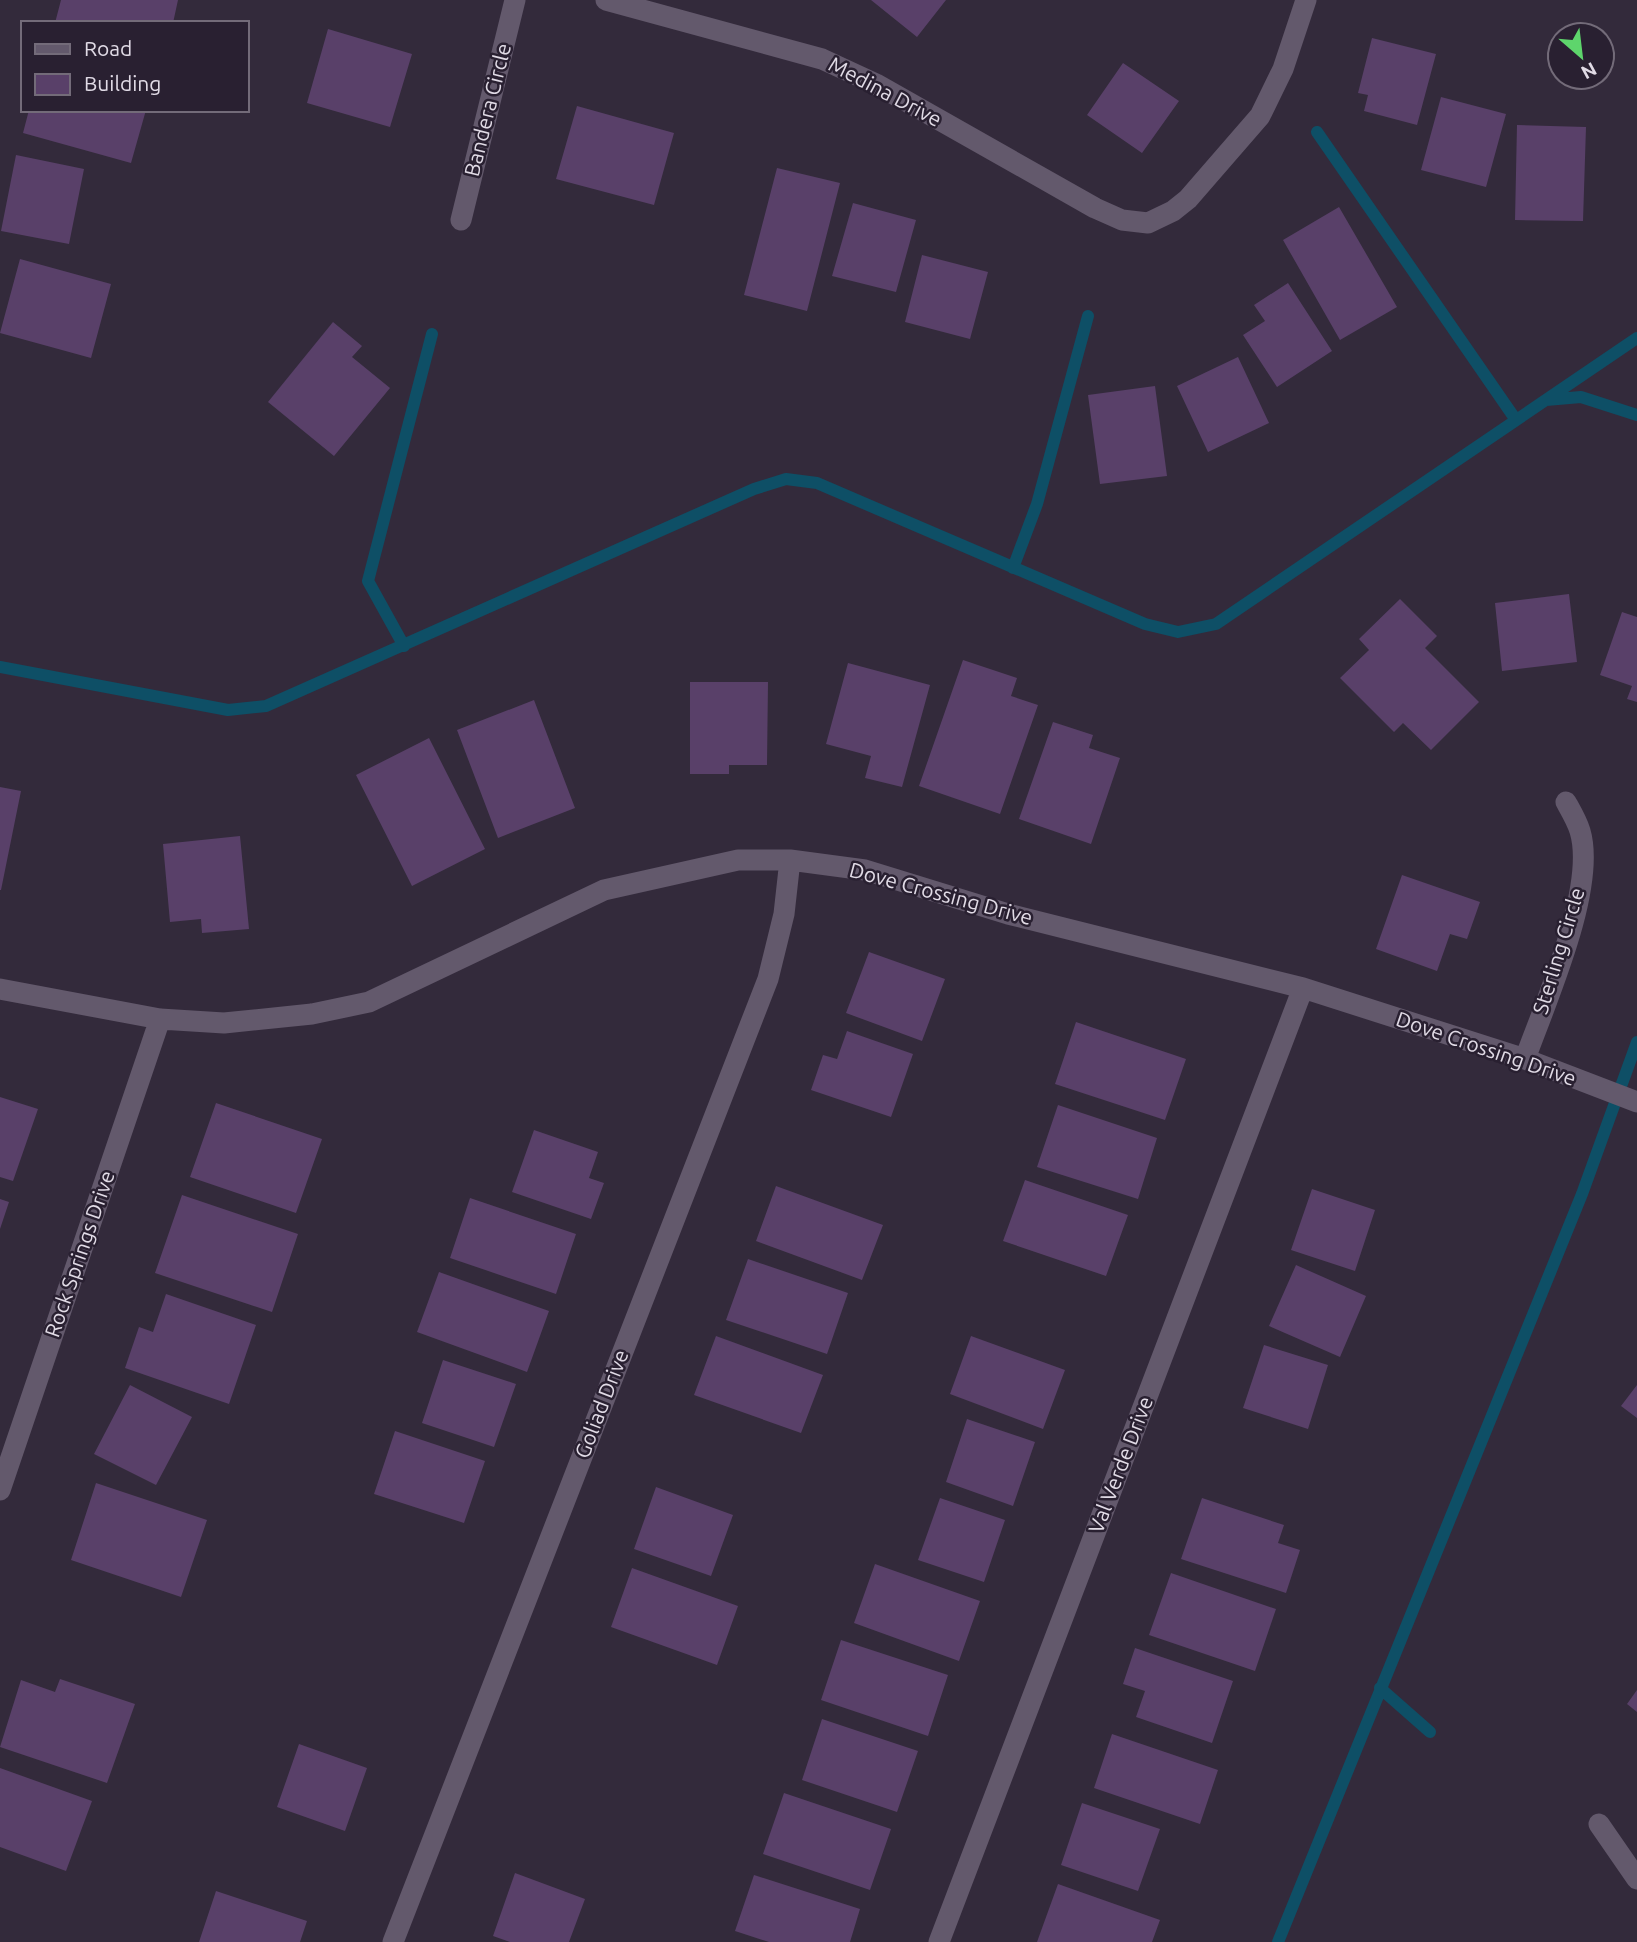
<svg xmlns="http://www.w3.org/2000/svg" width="1637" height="1942" font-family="Ubuntu,sans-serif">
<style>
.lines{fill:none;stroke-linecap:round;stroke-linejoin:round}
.stream{stroke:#0e4f66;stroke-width:12}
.building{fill:#594069}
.minor{stroke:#63596c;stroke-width:21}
.labels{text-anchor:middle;stroke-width:5;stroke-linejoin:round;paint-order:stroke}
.street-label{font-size:21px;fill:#e1dbe6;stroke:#292031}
</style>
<rect width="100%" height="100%" fill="#332a3b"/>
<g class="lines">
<path class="stream" d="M1317,132L1516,420
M1546,400L1581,397L1637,415
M1013,568L1037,504L1088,316
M404,646L368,581L432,334
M0,667L228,710L266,706L754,489L786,479L817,483L1145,624L1178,632L1216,624L1637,338
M1380,1688L1430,1732
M1278,1942L1582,1194L1637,1042"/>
</g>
<path class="building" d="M61,0H178L173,23H55Z
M871,0H946L917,37Z
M328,29L412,54L390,127L307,103Z
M1372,38L1436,54L1417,125L1364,111L1368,95L1358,93Z
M1123,63L1179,101L1142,153L1087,115Z
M1441,97L1506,114L1486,187L1421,170Z
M577,106L674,133L654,205L556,179Z
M29,110H146L131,163L23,133Z
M1517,125L1586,127L1583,221L1515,220Z
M16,155L84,169L69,244L1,231Z
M777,168L840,183L807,311L744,295Z
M853,203L916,220L896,292L832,276Z
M1339,207L1397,307L1340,340L1283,240Z
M922,255L988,272L970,339L905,322Z
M20,259L111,284L91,358L0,333Z
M1288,283L1332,351L1277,387L1243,335L1265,321L1254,305Z
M333,322L362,346L352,357L390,388L334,456L268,402Z
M1238,357L1269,423L1208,452L1177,386Z
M1155,386L1167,476L1100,484L1088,395Z
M1569,594L1577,662L1502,671L1495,603Z
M1400,599L1437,636L1425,648L1479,702L1431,750L1403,723L1394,732L1340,678L1369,650L1359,639Z
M1622,612L1637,617V702L1627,699L1632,686L1600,675Z
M963,660L1017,678L1011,696L1038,705L1000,814L919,786Z
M848,663L930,685L902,787L865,778L871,756L826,744Z
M690,682H768L767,765H729V774H690Z
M534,700L575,808L498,838L457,730Z
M1053,722L1093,735L1089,748L1120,758L1091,844L1019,819Z
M429,738L485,849L412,886L356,775Z
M0,787L21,791L1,890H0Z
M240,836L249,929L202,933L201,919L170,922L163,844Z
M1402,875L1480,902L1467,939L1450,934L1437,971L1376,949Z
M869,952L945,979L922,1041L846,1013Z
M1076,1022L1186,1059L1165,1120L1055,1084Z
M847,1031L913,1054L891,1117L811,1090L823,1055L837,1059Z
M0,1097L38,1109L13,1181L0,1177Z
M216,1103L322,1139L296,1213L190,1177Z
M1058,1105L1157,1138L1138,1199L1037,1167Z
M534,1130L598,1152L589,1178L604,1183L591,1219L512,1192Z
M1025,1180L1128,1215L1106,1276L1003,1241Z
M776,1186L883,1225L862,1280L756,1241Z
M1312,1189L1375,1210L1355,1271L1291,1250Z
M182,1195L298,1234L272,1312L155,1273Z
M470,1198L576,1234L556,1294L450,1258Z
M0,1199L9,1202L0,1229Z
M748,1259L848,1293L827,1354L726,1320Z
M1296,1265L1366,1296L1340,1357L1269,1326Z
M439,1272L549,1311L527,1372L417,1332Z
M166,1294L256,1325L229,1404L125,1368L139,1327L153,1332Z
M716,1336L823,1375L801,1433L694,1395Z
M971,1336L1065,1370L1043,1429L950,1394Z
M1264,1345L1328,1365L1308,1429L1243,1408Z
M443,1360L516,1384L494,1447L422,1423Z
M130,1385L192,1417L156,1485L94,1454Z
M1637,1385V1418L1621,1406Z
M967,1419L1035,1442L1013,1506L946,1482Z
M395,1431L485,1461L464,1523L374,1494Z
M96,1483L207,1520L181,1597L71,1560Z
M656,1487L733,1515L711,1576L634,1549Z
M940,1498L1005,1520L984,1582L918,1560Z
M1202,1498L1284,1525L1278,1543L1300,1550L1286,1593L1181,1559Z
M875,1564L980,1601L959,1661L854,1623Z
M632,1568L738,1606L717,1665L611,1627Z
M1171,1573L1276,1609L1255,1671L1149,1635Z
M841,1640L948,1675L928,1736L821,1700Z
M1135,1648L1233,1681L1212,1743L1136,1717L1145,1691L1123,1684Z
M60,1679L135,1704L107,1783L0,1747L21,1680L55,1692Z
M1637,1690V1712L1627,1704Z
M822,1719L918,1751L897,1812L802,1780Z
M1112,1734L1218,1770L1200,1824L1094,1788Z
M299,1744L367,1768L345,1831L277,1807Z
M0,1768L92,1801L66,1871L0,1847Z
M784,1793L891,1829L870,1890L763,1854Z
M1082,1803L1160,1829L1138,1891L1061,1865Z
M515,1873L585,1899L569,1942H510L493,1936Z
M754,1875L860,1909L850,1942H769L735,1931Z
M1058,1884L1160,1920L1152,1942H1037Z
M216,1891L307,1921L300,1942H199Z"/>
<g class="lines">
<path class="minor" d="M606,0L822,59L876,84L1095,208L1122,220L1148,223L1173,211L1188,199L1260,116L1283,69L1306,0
M461,220L515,0
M0,989L160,1019L224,1023L312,1014L369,1002L604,890L738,860H790L865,870L1008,914L1303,988L1525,1059L1637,1102
M1525,1059C1545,1003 1597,888 1580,831C1577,821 1571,811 1566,802
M0,1490L160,1019
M1599,1824L1637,1879
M393,1942L768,979L784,914L790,860
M939,1942L1303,988"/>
</g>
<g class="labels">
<g class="street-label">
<text transform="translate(885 92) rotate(28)" y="7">Medina Drive</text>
<text transform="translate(488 110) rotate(-76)" y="7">Bandera Circle</text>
<text transform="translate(941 894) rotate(15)" y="7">Dove Crossing Drive</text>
<text transform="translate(1559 951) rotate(-73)" y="7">Sterling Circle</text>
<text transform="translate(1486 1049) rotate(19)" y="7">Dove Crossing Drive</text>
<text transform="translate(80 1254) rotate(-71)" y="7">Rock Springs Drive</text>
<text transform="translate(602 1404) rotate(-69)" y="7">Goliad Drive</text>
<text transform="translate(1121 1465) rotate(-69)" y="7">Val Verde Drive</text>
</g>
</g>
<rect x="21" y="21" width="228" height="91" fill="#292031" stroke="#736b79" stroke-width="2"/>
<rect x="35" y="44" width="35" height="10" fill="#63596c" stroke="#736b79" stroke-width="2"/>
<text x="84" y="56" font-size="21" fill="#e1dbe6">Road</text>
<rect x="35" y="74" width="35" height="21" fill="#594069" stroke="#736b79" stroke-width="2"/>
<text x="84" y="91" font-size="21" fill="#e1dbe6">Building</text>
<g transform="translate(1581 56) rotate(152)"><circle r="33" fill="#292031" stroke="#736b79" stroke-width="2"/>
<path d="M0-5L12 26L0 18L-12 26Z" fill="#5ed56c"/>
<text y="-10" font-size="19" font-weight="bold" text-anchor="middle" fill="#e1dbe6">N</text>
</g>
</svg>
